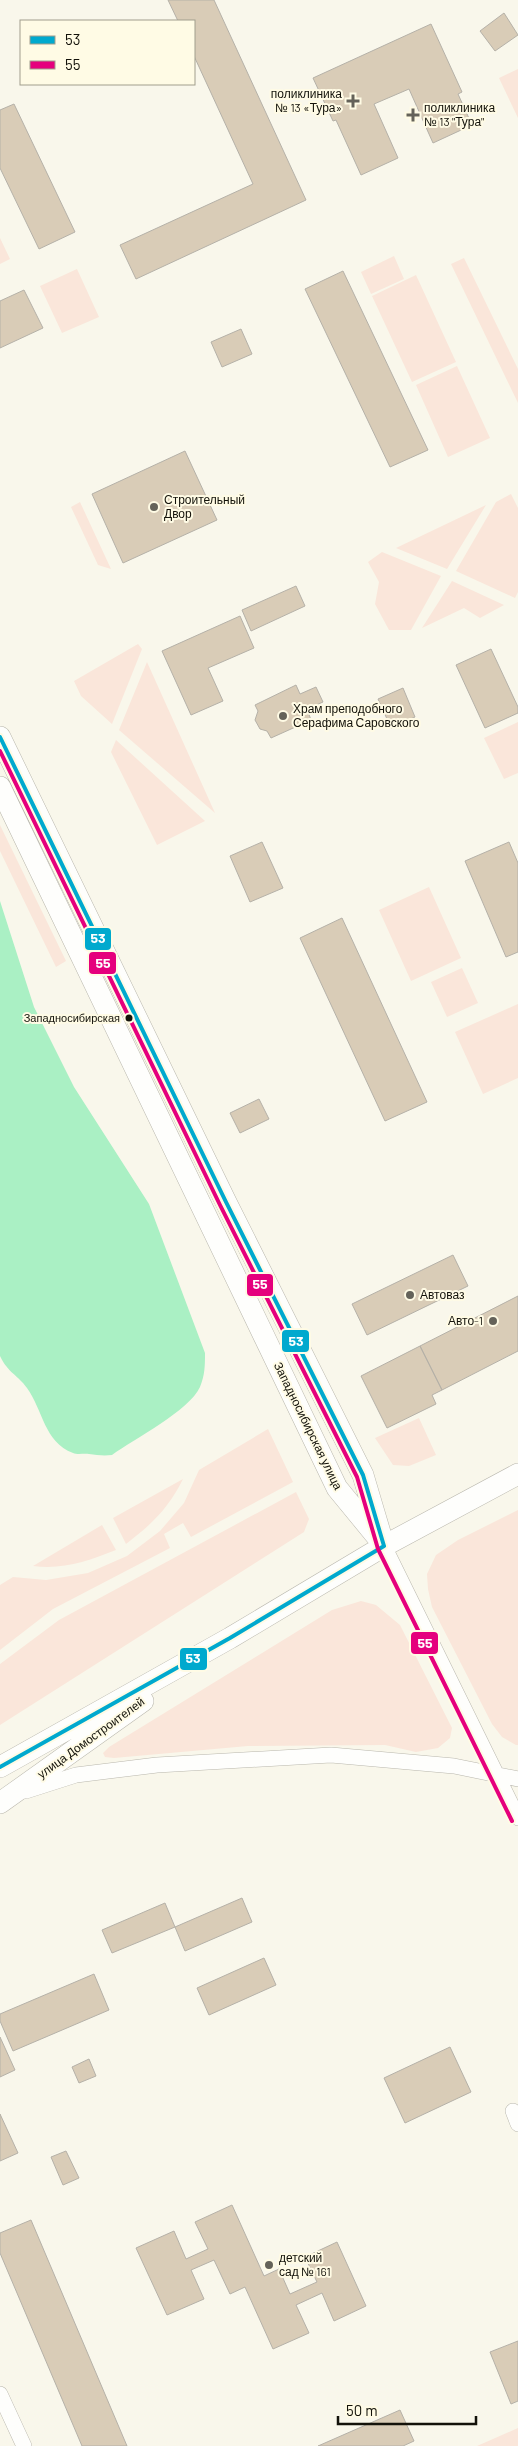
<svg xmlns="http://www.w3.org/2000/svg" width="518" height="2446" font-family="Barlow,sans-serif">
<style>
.green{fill:#fae6da}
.water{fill:#aaf0c4}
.building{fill:#d9ccb7;stroke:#b5b1a8}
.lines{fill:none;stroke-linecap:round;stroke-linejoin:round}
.minor-casing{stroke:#b9b7ad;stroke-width:16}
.secondary-casing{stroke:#b9b7ad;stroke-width:22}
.minor{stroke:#fefefc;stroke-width:15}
.secondary{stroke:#fefefc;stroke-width:21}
.bus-1-casing{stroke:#fffbe5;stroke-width:8}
.bus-2-casing{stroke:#fffbe5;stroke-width:8}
.bus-1{stroke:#00a9ce;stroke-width:4}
.bus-2{stroke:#e5007d;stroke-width:4}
.poi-dot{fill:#646259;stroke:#fffbe5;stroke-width:2}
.bus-dot{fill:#13120a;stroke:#fffbe5;stroke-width:2}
.labels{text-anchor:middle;stroke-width:4;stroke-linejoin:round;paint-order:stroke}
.bus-label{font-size:11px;fill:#13120a;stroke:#fffbe5;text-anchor:end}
.poi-label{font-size:12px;fill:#13120a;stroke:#fffbe5;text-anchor:start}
.street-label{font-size:12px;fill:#13120a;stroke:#fffbe5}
.line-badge{stroke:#fffbe5;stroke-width:2}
.badge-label{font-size:14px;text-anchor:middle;font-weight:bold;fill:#fff}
</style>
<rect width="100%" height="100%" fill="#f9f7eb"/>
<path class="green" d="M518,69V118L499,78Z
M0,238L10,259L0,264Z
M394,256L404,279L371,294L361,272Z
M464,258L518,369V403L451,264Z
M77,269L99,317L62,333L40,286Z
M416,275L456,362L412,382L372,296Z
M457,366L490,438L448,457L416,385Z
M511,494L518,508V592L515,598L456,571L496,502Z
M80,502L111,569L98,565L71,507Z
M486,505L447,569L396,548Z
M382,552L441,576L411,630H389L375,604L379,582L368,562Z
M452,581L504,605L480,618L464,608L422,628Z
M138,644L142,649L112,724L81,696L74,681Z
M147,662L215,813L119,730Z
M518,722V773L504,779L484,738Z
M116,740L205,821L157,845L111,752Z
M0,825L66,961L56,967L0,851Z
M429,887L461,958L411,981L379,910Z
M462,968L478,1003L447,1017L431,982Z
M518,1004V1078L483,1094L455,1032Z
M419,1418L436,1455L409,1466L393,1465L375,1438Z
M268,1429L293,1482L191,1537L183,1523L164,1534L170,1548L53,1609L0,1650V1585L13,1577L46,1580L88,1573L127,1556L160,1531L184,1503L199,1470Z
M183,1479C168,1509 152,1524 126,1544L113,1518Z
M296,1492L309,1519L304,1532L0,1725V1664L59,1620Z
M518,1510V1745H516L502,1737L492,1724L432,1607L428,1589L427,1574L436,1555L458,1540Z
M102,1525L116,1550C88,1561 63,1570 33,1566Z
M361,1601L376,1605L400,1625L452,1728L450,1738L438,1748L416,1752L385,1745L248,1746L114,1758L105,1757L103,1753L109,1747L332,1610Z
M518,2428V2446H477Z"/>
<path class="water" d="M0,901L34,1007L74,1087L149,1204L205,1353C205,1365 205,1375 200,1387C189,1411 134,1439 112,1455C103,1456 97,1455 89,1454C84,1453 78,1455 73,1453C44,1442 43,1410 27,1388C18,1375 8,1373 0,1356Z"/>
<path class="building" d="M168,0H214L306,200L136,279L120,245L253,184L194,56V21H178Z
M504,13L518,35L495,51L480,31Z
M431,24L462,92L458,94L472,125L433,143L409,89L374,104L398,158L361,175L336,120L333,121L313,78Z
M14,104L75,232L39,249L0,168V110Z
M343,271L428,450L390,467L305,289Z
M24,290L43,328L0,348V301Z
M241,329L252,354L222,367L211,342Z
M185,451L217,520L123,563L92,494Z
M296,586L305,606L251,631L242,610Z
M240,616L254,648L208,668L223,701L191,715L162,651Z
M491,649L518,707V713L485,728L456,665Z
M296,685L300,694L316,687L323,702L307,709L311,720L271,738L267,731L260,729L255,720L258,711L255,705Z
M403,688L415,717L391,728L378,699Z
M262,842L283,888L250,902L230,856Z
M509,842L518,863V952L506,957L465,861Z
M342,918L427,1102L385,1121L300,938Z
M259,1099L269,1119L240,1133L230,1113Z
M453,1255L468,1286L367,1335L352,1304Z
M518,1296V1351L442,1390L420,1346Z
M420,1346L442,1390L432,1395L436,1404L387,1428L361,1376Z
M242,1898L252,1922L185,1951L175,1927Z
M165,1903L175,1927L112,1953L102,1930Z
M264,1958L276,1985L209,2015L197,1988Z
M94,1974L109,2010L13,2051L0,2021V2014Z
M0,2037L15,2070L0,2077Z
M450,2047L471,2092L405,2123L384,2078Z
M89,2059L96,2076L79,2083L72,2067Z
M0,2114L18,2153L0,2161Z
M66,2151L79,2178L63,2185L51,2157Z
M232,2205L264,2276L279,2269L290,2294L317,2282L305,2257L337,2242L366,2306L334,2321L322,2293L296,2305L309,2333L273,2349L245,2287L230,2294L214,2260L191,2270L204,2299L167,2315L136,2248L174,2231L186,2259L208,2249L195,2222Z
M31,2220L127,2446H82L0,2253V2233Z
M518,2341V2401L511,2404L490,2352Z
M400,2410L414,2441L403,2446H318Z"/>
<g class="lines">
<g class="minor-casing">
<path id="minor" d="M384,1546L518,1818
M26,1791L76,1775L157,1765L331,1755L454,1766L518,1779
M513,2111L518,2124
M0,2394L24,2446"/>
</g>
<g class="secondary-casing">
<path id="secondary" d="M0,737L226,1202L363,1475L384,1546
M0,787L337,1488L378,1538
M0,1767L230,1638L384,1546L518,1474
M0,1803L143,1701"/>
</g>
<use href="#minor" class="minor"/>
<use href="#secondary" class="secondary"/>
<g class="bus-1-casing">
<path id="bus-1" d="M0,737L226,1202L363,1475L384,1546
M0,1767L230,1638L384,1546"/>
</g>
<g class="bus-2-casing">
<path id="bus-2" d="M0,751L220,1205L357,1477L378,1549L512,1821"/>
</g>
<use href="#bus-1" class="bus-1"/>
<use href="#bus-2" class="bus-2"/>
</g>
<g class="poi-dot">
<path d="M350.5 93.5h5v5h5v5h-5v5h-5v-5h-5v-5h5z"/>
<path d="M410.5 107.5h5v5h5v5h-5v5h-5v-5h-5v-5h5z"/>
<circle cx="154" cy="507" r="5"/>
<circle cx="283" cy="716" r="5"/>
<circle cx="410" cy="1295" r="5"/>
<circle cx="493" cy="1321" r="5"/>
<circle cx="269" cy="2265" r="5"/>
</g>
<circle class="bus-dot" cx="129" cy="1018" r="4.5"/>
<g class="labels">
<g class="bus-label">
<text x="120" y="1022">Западносибирская</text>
</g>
<g class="poi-label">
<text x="342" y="98" text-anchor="end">поликлиника<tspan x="342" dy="14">№ 13 «Тура»</tspan></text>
<text x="424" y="112">поликлиника<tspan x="424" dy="14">№ 13 "Тура"</tspan></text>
<text x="164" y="504">Строительный<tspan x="164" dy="14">Двор</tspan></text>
<text x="293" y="713">Храм преподобного<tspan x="293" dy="14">Серафима Саровского</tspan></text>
<text x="420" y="1299">Автоваз</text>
<text x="483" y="1325" text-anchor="end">Авто-1</text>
<text x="279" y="2262">детский<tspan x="279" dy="14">сад № 161</tspan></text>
</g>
<g class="street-label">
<text transform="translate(308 1426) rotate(64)" y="4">Западносибирская улица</text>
<text transform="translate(91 1738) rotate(-36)" y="4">улица Домостроителей</text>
</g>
</g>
<g class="line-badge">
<rect x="84" y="927" width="28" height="24" rx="5" fill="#00a9ce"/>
<rect x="88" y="951" width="29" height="24" rx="5" fill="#e5007d"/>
<rect x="246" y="1273" width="28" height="24" rx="5" fill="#e5007d"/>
<rect x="281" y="1329" width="29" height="24" rx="5" fill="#00a9ce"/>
<rect x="410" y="1631" width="29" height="24" rx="5" fill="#e5007d"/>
<rect x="179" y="1647" width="29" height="24" rx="5" fill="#00a9ce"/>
</g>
<g class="badge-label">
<text x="98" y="943">53</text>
<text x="103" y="968">55</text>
<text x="260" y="1289">55</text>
<text x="296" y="1346">53</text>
<text x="425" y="1648">55</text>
<text x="193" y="1663">53</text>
</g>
<rect x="20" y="20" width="175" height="65" fill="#fffbe5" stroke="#a19e8d"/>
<rect x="30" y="36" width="25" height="8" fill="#00a9ce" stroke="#a19e8d"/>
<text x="65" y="45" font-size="15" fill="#13120a">53</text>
<rect x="30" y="61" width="25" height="8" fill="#e5007d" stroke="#a19e8d"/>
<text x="65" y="70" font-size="15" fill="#13120a">55</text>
<path d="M338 2416v8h138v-8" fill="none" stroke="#13120a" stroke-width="2.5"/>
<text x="346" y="2416" font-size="15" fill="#13120a" stroke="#fffbe5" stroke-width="4" paint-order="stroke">50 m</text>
</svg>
